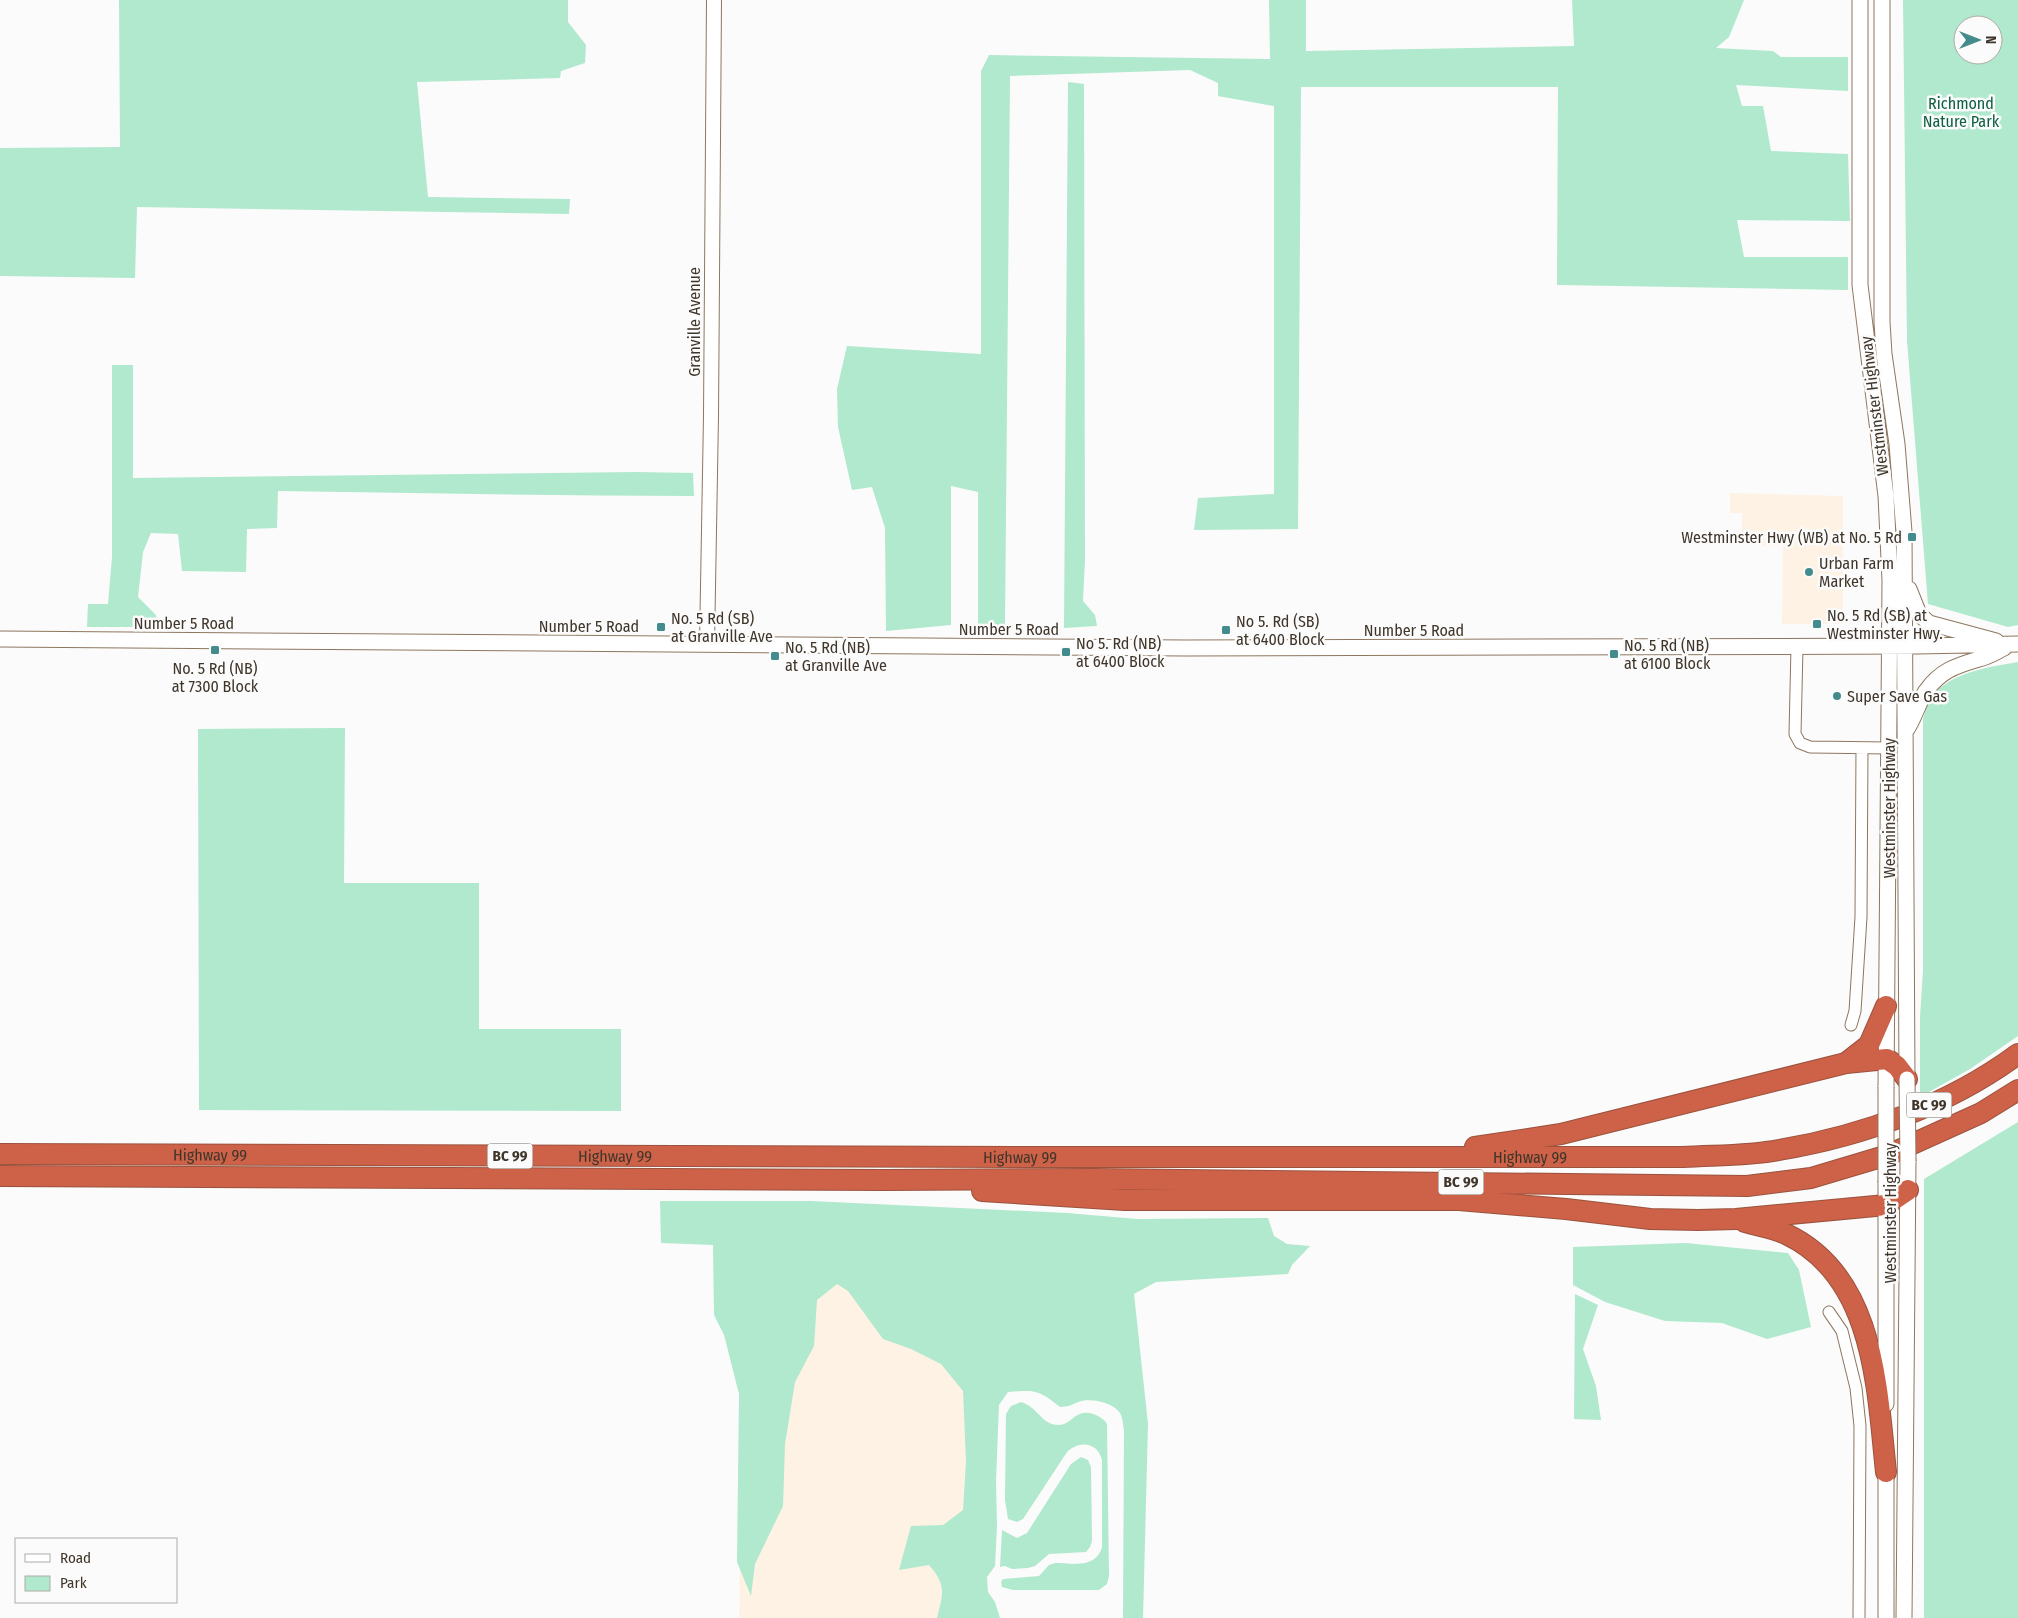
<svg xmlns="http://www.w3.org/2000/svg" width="2018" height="1618" font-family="'Fira Sans Condensed',sans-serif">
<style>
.built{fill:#fef2e4}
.green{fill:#b0e9cd;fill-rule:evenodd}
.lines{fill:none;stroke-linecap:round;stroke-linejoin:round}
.minor-casing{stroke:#8e775e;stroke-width:13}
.tertiary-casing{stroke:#8e775e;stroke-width:16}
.secondary-casing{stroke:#8e775e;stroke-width:17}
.motorway-casing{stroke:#9b523e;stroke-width:22}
.minor{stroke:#fff;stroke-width:11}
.tertiary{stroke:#fff;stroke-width:14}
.secondary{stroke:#fff;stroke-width:15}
.motorway{stroke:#cd6248;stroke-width:20}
.secondary-bridge-casing{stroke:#8e775e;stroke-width:17;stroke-linecap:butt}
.secondary-bridge{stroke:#fff;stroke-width:15}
.poi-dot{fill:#438b8c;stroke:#fbfbfb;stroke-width:2}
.labels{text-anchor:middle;stroke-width:5;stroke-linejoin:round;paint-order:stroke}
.shield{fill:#fbfbfb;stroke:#777069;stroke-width:1}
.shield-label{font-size:15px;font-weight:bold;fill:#3f352a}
.park-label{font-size:16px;fill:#0e6043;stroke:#fbfbfb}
.street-label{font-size:16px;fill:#3f352a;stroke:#fbfbfb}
.poi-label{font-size:16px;fill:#3f352a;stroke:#fbfbfb;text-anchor:start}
</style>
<rect width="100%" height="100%" fill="#fbfbfb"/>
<path class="built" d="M1730,493L1843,496V624H1782L1783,546L1742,545V513H1730Z
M745,1261L984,1265L980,1618H739Z"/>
<path class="green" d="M119,0H568V22L586,45L585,63L561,71L560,78L417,82L428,197L570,199L569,214L137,207L135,278L0,276V148L120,147Z
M1269,0H1317H1306V51L1574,46L1572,0H1744L1729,37L1716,48L1773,51L1781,57H1848V91L1736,85L1742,106H1763L1771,151L1848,154L1850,221L1737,220L1744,257H1848V290L1557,285L1558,87H1301L1298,529L1194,530L1198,498L1274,494V106L1218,96V83L1190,70L1010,76L1005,625H978V492L951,486V625L886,631L885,528L872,487L852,490L838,427L837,389L847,346L981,354V71L989,55L1270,59Z
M1903,0H2018V625L2008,627L1928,604L1907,341ZM1963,25H1993V55H1963Z
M1068,82L1084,84L1085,560L1083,601L1095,615L1097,626L1064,628Z
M112,365H133V478L637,472L693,473L694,496C555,496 416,493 278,491L277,528L247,529L246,572L182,571L178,534L151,533L143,552L138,597L156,615L157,627H87L88,604H108L112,557Z
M2018,662V1036L1970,1069L1920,1097V1017L1923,970V719C1925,713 1927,703 1931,697C1951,672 1989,667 2018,662Z
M345,728L344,883H479V1029H621V1111L199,1110L198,729Z
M2018,1122V1618H1924V1179Z
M660,1201H811L1067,1213L1137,1219L1268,1218L1274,1236L1287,1244L1310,1246L1292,1265L1288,1274L1156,1282L1134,1294L1148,1424L1143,1618H1123L1124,1431C1123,1426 1123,1420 1121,1415C1116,1403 1090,1397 1078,1402C1069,1406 1071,1406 1060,1407C1038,1389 1034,1390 1008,1392L999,1405L996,1481L997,1526L995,1566L987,1577L988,1592L995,1602L1000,1618H937C943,1593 947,1586 929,1565L899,1570L911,1526L943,1525L963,1510L966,1461L963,1391L941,1364L911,1349L883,1339L848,1291L837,1284L817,1300L814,1346L795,1382L785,1444L783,1506L755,1564L751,1596L737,1562L739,1394L724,1335L714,1315L713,1245L661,1243Z
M1686,1243L1788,1253L1799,1270L1811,1327L1767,1339L1722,1323L1665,1321L1605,1302L1573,1285V1247Z
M1575,1294L1598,1305L1583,1349L1596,1386L1601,1420L1574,1419Z
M1021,1402C1039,1407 1041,1426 1060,1425C1069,1424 1072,1417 1080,1414C1089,1410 1103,1417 1107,1424L1109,1576L1107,1584L1099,1590H1013L1002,1587L1001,1582L1003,1579L1039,1576L1049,1565L1055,1563C1072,1563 1096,1569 1102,1547V1460C1098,1442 1079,1440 1067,1452L1023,1519L1017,1522L1008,1519L1005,1500L1006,1414L1011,1406Z
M1081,1457L1088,1460L1091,1467L1092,1541L1090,1547L1086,1552L1049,1554L1035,1566L1028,1568L1012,1569L1005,1566L1000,1567L1002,1530L1017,1538L1027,1533L1071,1464Z"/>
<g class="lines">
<g class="minor-casing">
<path id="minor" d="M1797,647L1795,734L1800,743L1810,747L1889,748
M1851,1025L1855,1011L1861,917L1862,748
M1829,1312L1842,1331L1856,1388L1860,1426L1859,1618"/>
</g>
<g class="tertiary-casing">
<path id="tertiary" d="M707,644L711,416L714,0"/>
</g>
<g class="secondary-casing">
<path id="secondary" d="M1860,0V285L1886,496L1890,580L1886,1087
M1882,0V322L1884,354L1897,444L1904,532L1907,1079
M1909,589L1919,614L1929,623L1996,641
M0,639L1185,648L1918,646L2018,644
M1907,729C1915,717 1918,703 1926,691C1941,670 1956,666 1979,659C1988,657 1996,652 2004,648
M1886,1404V1183
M1886,1462V1618
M1904,1618L1908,1161"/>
</g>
<g class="motorway-casing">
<g id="motorway">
<path d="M1846,1063L1869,1045L1886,1006"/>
<path d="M1475,1147L1561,1134L1846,1063L1887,1059L1897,1066L1907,1079"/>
<path id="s1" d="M0,1154L1019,1157H1683C1715,1155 1748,1156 1779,1150C1863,1136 1949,1105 2018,1054"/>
<path d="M0,1176L885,1180L1094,1179L1747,1186L1811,1178L1888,1155L1981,1113L2018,1090"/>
<path d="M982,1191L1125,1200H1459L1566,1209L1650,1219L1698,1220L1736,1219L1886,1205L1908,1190"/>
<path d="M1745,1222C1758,1226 1773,1228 1786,1234C1875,1276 1877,1388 1886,1472"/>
</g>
</g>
<use href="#minor" class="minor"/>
<use href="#tertiary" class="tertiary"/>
<use href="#secondary" class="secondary"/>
<use href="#motorway" class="motorway"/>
<g class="secondary-bridge-casing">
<path id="secondary-bridge" d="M1907,1079L1908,1161
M1886,1183V1087"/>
</g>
<use href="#secondary-bridge" class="secondary-bridge"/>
</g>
<g class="poi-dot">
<rect x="1907" y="532" width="10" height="10" rx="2.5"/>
<circle cx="1809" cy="572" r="5"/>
<rect x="1812" y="619" width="10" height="10" rx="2.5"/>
<rect x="656" y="622" width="10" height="10" rx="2.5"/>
<rect x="1221" y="625" width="10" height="10" rx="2.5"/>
<rect x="210" y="645" width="10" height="10" rx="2.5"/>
<rect x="1061" y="647" width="10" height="10" rx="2.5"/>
<rect x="1609" y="649" width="10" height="10" rx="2.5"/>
<rect x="770" y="651" width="10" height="10" rx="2.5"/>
<circle cx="1837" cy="696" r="5"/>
</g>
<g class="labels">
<g class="shield">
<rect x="1906.5" y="1092.5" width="45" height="25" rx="4"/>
<rect x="487.5" y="1143.5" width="45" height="25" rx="4"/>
<rect x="1438.5" y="1169.5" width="45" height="25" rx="4"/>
</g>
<g class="shield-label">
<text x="1929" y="1110">BC 99</text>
<text x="510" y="1161">BC 99</text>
<text x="1461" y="1187">BC 99</text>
</g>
<g class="park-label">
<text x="1961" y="109">Richmond<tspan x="1961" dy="18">Nature Park</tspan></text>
</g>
<g class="street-label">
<text transform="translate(694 322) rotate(-90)" y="6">Granville Avenue</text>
<text transform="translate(1874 406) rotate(-97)" y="6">Westminster Highway</text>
<text x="184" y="629">Number 5 Road</text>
<text x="589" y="632">Number 5 Road</text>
<text x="1009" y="635">Number 5 Road</text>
<text x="1414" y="636">Number 5 Road</text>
<text transform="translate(1889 808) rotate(-90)" y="6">Westminster Highway</text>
<text dy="6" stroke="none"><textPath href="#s1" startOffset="210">Highway 99</textPath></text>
<text dy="6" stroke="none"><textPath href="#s1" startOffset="615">Highway 99</textPath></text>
<text dy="6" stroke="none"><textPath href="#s1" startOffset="1020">Highway 99</textPath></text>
<text dy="6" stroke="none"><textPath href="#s1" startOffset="1530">Highway 99</textPath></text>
<text transform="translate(1890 1213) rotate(-90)" y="6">Westminster Highway</text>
</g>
<g class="poi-label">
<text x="1902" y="543" text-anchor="end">Westminster Hwy (WB) at No. 5 Rd</text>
<text x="1819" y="569">Urban Farm<tspan x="1819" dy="18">Market</tspan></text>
<text x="1827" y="621">No. 5 Rd (SB) at<tspan x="1827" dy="18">Westminster Hwy.</tspan></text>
<text x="671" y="624">No. 5 Rd (SB)<tspan x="671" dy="18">at Granville Ave</tspan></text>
<text x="1236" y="627">No 5. Rd (SB)<tspan x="1236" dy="18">at 6400 Block</tspan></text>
<text x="1076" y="649">No 5. Rd (NB)<tspan x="1076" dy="18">at 6400 Block</tspan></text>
<text x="1624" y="651">No. 5 Rd (NB)<tspan x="1624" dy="18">at 6100 Block</tspan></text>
<text x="785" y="653">No. 5 Rd (NB)<tspan x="785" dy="18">at Granville Ave</tspan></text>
<text x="215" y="674" text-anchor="middle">No. 5 Rd (NB)<tspan x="215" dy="18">at 7300 Block</tspan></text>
<text x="1847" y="702">Super Save Gas</text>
</g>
</g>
<rect x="15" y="1538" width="162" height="65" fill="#fbfbfb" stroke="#b0aca7"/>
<rect x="25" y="1554" width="25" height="8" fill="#ffffff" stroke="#b0aca7"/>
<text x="60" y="1563" font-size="15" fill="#3f352a">Road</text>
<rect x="25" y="1576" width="25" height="15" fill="#b0e9cd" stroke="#b0aca7"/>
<text x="60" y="1588" font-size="15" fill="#3f352a">Park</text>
<g transform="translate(1978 40) rotate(90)"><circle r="24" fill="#fbfbfb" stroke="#b0aca7"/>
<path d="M0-4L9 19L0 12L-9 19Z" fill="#438b8c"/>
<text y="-8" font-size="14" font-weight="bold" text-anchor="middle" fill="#3f352a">N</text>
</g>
</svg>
